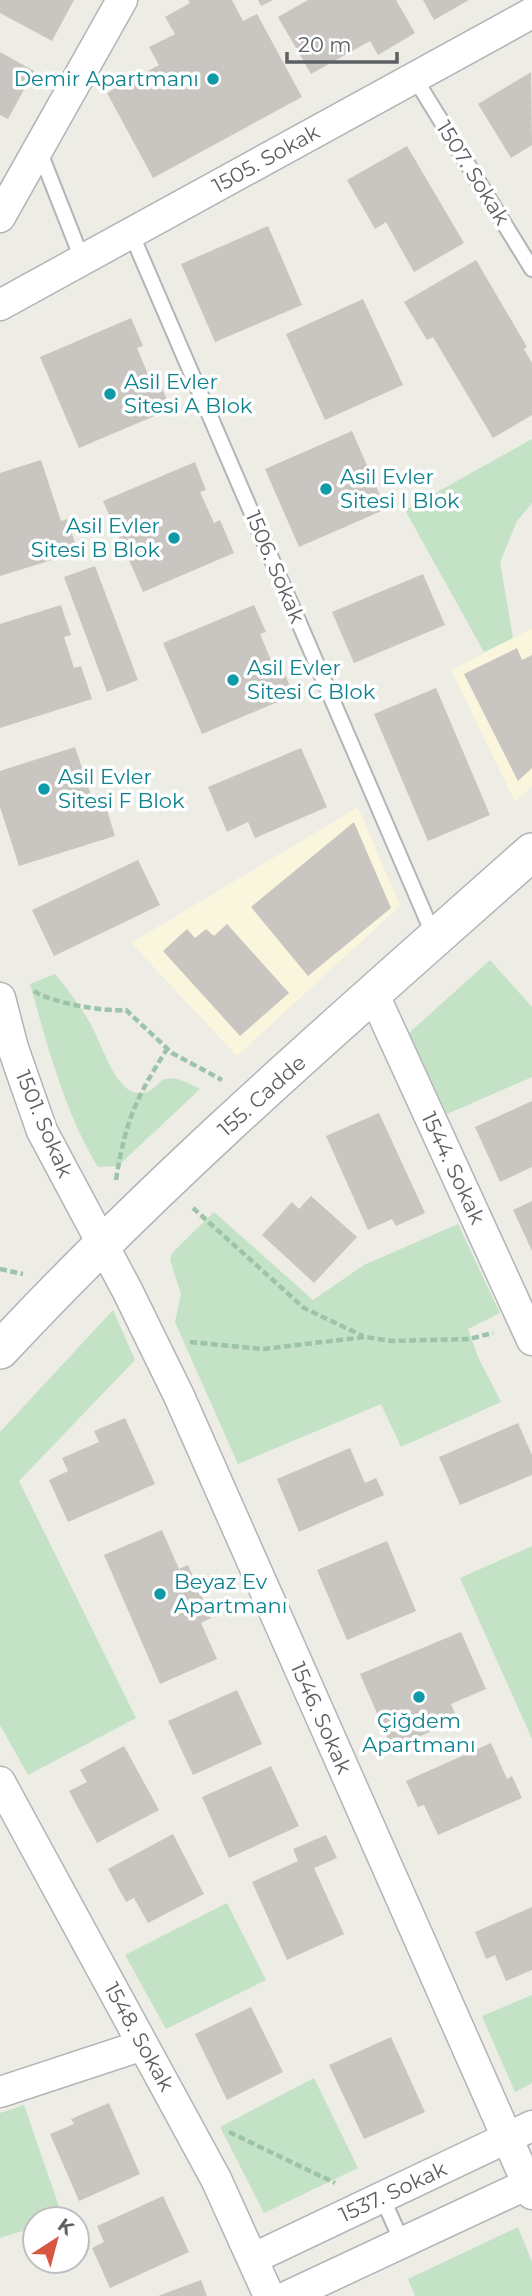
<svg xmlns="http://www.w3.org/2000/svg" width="532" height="2296" font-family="Montserrat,sans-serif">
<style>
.commercial{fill:#faf5dd}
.green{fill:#c4e2c6}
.building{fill:#c9c6c1}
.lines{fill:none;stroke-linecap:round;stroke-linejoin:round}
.service-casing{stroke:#b2b4b8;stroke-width:18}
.minor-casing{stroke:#b2b4b8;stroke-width:33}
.tertiary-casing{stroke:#b2b4b8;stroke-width:40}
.path{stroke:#9dc3aa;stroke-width:4.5;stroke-dasharray:7 3.5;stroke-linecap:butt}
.service{stroke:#fff;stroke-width:14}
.minor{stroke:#fff;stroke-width:30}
.tertiary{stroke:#fff;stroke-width:37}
.culture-dot{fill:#0f9aa8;stroke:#fff;stroke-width:2.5}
.labels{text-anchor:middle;stroke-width:7;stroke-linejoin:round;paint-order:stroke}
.culture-label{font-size:21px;fill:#0d838f;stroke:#fff;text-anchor:start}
.street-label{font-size:21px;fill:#5c5f63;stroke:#fff}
</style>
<rect width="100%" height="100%" fill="#edece5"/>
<path class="commercial" d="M532,628V786L515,802L451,670Z
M358,807L400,906L237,1056L131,943Z"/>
<path class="green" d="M532,439V503L517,521L500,562L513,638L484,652L405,510Z
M490,960L532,1007V1077L447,1114L409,1033Z
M55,974C68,990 80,1005 90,1023C100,1040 115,1091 137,1093C166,1095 150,1062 200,1089L118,1166L98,1167C64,1111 48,1047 30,984Z
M214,1212L313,1300L364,1265L458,1224L500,1313L468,1329L478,1357L501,1402L401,1447L381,1404L238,1464L175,1322L181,1294L170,1260L172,1253Z
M113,1310L135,1360L19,1481L136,1718L28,1775L0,1725V1432Z
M532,1546V1739L460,1578Z
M227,1903L266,1980L166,2029L125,1955Z
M532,1995V2083L515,2092L482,2016Z
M314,2078L358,2168L264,2213L220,2127Z
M24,2105L63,2218L35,2219V2227L0,2238V2113Z
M518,2227L532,2262V2296H415L408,2279Z"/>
<path class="building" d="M0,0H74L52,41L0,13Z
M188,0H232L243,21L257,14L302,97L153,178L107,93L159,65L149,47L175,34L165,17L190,3Z
M258,0H273L261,6Z
M308,0H396L415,33L378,55L370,41L311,74L278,17Z
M423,0H469L434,20Z
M0,52L34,71L8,119L0,115Z
M531,72L532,145L511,158L478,104Z
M407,146L464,243L414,272L386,222L375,229L347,180Z
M268,226L302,305L215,342L181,264Z
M476,260L527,347L524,349L532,363V415L493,438L433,337L427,340L404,302Z
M363,299L403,385L325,420L286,334Z
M131,318L143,346L137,348L150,379L157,377L171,409L79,448L40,357Z
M352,431L386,509L299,547L265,469Z
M41,460L61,521L67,519L78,552L0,576V473Z
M195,462L206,490L200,492L214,523L220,520L234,553L143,592L103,501Z
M95,566L138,680L107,692L64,577Z
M423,574L445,625L354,663L332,612Z
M61,605L71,635L64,637L74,668L81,666L92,699L0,728V624Z
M254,605L266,632L260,634L273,665L280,663L294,695L202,734L163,643Z
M517,648L522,660L532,655V768L518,781L464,674Z
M436,688L490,815L428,841L374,714Z
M75,747L96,810L106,807L115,836L19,866L0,807V771Z
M301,748L327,807L255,838L248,822L227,832L208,787Z
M354,822L391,908L308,976L251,907Z
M138,860L160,905L54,956L32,910Z
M227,924L289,993L240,1036L163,951L187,929L195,938L206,929L214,936Z
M532,1101V1167L500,1182L475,1127Z
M379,1113L425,1213L396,1226L392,1219L368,1230L326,1136Z
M311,1196L357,1237L314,1283L262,1235L292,1202L299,1209Z
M532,1201V1251L513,1210Z
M125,1418L155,1484L68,1522L49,1480L68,1471L62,1458L99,1442L94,1431Z
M518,1423L532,1455V1475L460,1505L439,1457Z
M350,1448L365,1483L376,1478L384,1495L299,1532L277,1479Z
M162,1530L179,1569L188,1565L211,1618L201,1623L217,1659L160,1684L104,1555Z
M387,1541L416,1611L347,1640L317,1570Z
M461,1632L486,1689L451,1704L458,1720L392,1748L360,1674Z
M237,1690L262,1744L193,1775L168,1721Z
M491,1743L507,1779L512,1776L522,1798L438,1835L424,1805L418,1807L406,1781Z
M124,1746L159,1810L97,1843L69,1791L87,1782L80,1770Z
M271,1766L299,1826L229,1858L202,1797Z
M173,1834L204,1894L148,1923L134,1898L126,1902L108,1869Z
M326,1835L337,1858L314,1868L344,1934L287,1960L252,1882L298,1861L293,1849Z
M532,1907V1970L506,1981L495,1955L486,1959L475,1932Z
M251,2007L283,2072L227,2100L195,2034Z
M391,2037L425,2112L364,2139L329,2065Z
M109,2103L140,2174L79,2201L50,2134L74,2124L71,2119Z
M163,2196L189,2252L110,2288L92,2248L104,2242L97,2226Z
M201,2280L207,2296H158Z"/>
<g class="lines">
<g class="service-casing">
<path id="service" d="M414,77L532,269
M39,150L82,259
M131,233L434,936
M382,2197L402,2242"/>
</g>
<g class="minor-casing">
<path id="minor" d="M0,217L122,0
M0,305L532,13
M374,995L532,1340
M0,998L13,1048L42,1131L127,1290L179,1396L532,2194
M0,1782L216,2179L269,2296
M0,2092L143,2045
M254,2258L532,2126
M288,2296L532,2182"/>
</g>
<g class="tertiary-casing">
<path id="tertiary" d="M0,1350C165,1173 351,1013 532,852"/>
</g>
<path class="path" d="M34,991C51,1003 105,1012 126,1010L172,1053L222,1080
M116,1180C125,1122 136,1098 167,1049
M193,1208L304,1308L363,1336
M0,1269L23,1274
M190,1342L263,1349L365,1337L392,1341L469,1339L493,1333
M229,2132L335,2183"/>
<use href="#service" class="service"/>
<use href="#minor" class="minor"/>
<use href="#tertiary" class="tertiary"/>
</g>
<g class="culture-dot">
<circle cx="213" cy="79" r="7"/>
<circle cx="110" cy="394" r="7"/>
<circle cx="326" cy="489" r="7"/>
<circle cx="174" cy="538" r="7"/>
<circle cx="233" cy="680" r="7"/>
<circle cx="44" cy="789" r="7"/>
<circle cx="160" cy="1594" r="7"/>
<circle cx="419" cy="1697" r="7"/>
</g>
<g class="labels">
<g class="culture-label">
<text x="199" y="86" text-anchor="end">Demir Apartmanı</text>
<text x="124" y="389">Asil Evler<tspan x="124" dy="24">Sitesi A Blok</tspan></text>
<text x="340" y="484">Asil Evler<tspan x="340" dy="24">Sitesi I Blok</tspan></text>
<text x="160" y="533" text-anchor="end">Asil Evler<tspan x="160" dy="24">Sitesi B Blok</tspan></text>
<text x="247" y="675">Asil Evler<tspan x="247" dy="24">Sitesi C Blok</tspan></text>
<text x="58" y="784">Asil Evler<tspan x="58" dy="24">Sitesi F Blok</tspan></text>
<text x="174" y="1589">Beyaz Ev<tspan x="174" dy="24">Apartmanı</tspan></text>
<text x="419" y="1728" text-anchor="middle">Çiğdem<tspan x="419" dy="24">Apartmanı</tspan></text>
</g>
<g class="street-label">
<text transform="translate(266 159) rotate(-29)" y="7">1505. Sokak</text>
<text transform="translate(473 173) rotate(58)" y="7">1507. Sokak</text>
<text transform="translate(275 567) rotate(67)" y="7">1506. Sokak</text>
<text transform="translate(262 1096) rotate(-42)" y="7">155. Cadde</text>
<text transform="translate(44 1124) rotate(67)" y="7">1501. Sokak</text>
<text transform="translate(453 1168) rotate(65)" y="7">1544. Sokak</text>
<text transform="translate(321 1718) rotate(66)" y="7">1546. Sokak</text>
<text transform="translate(139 2037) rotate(61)" y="7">1548. Sokak</text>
<text transform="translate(393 2192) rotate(-25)" y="7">1537. Sokak</text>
</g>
</g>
<g transform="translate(56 2240) rotate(36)"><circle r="33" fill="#ffffff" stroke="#bebfc1" stroke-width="2"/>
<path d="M0-5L12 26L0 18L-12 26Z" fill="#d75741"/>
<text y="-10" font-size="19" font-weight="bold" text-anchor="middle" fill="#5c5f63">K</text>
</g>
<path d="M287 52v10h110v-10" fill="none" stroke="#5c5f63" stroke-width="3.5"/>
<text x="298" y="52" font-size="21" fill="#5c5f63" stroke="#ffffff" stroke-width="5" paint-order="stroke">20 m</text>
</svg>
